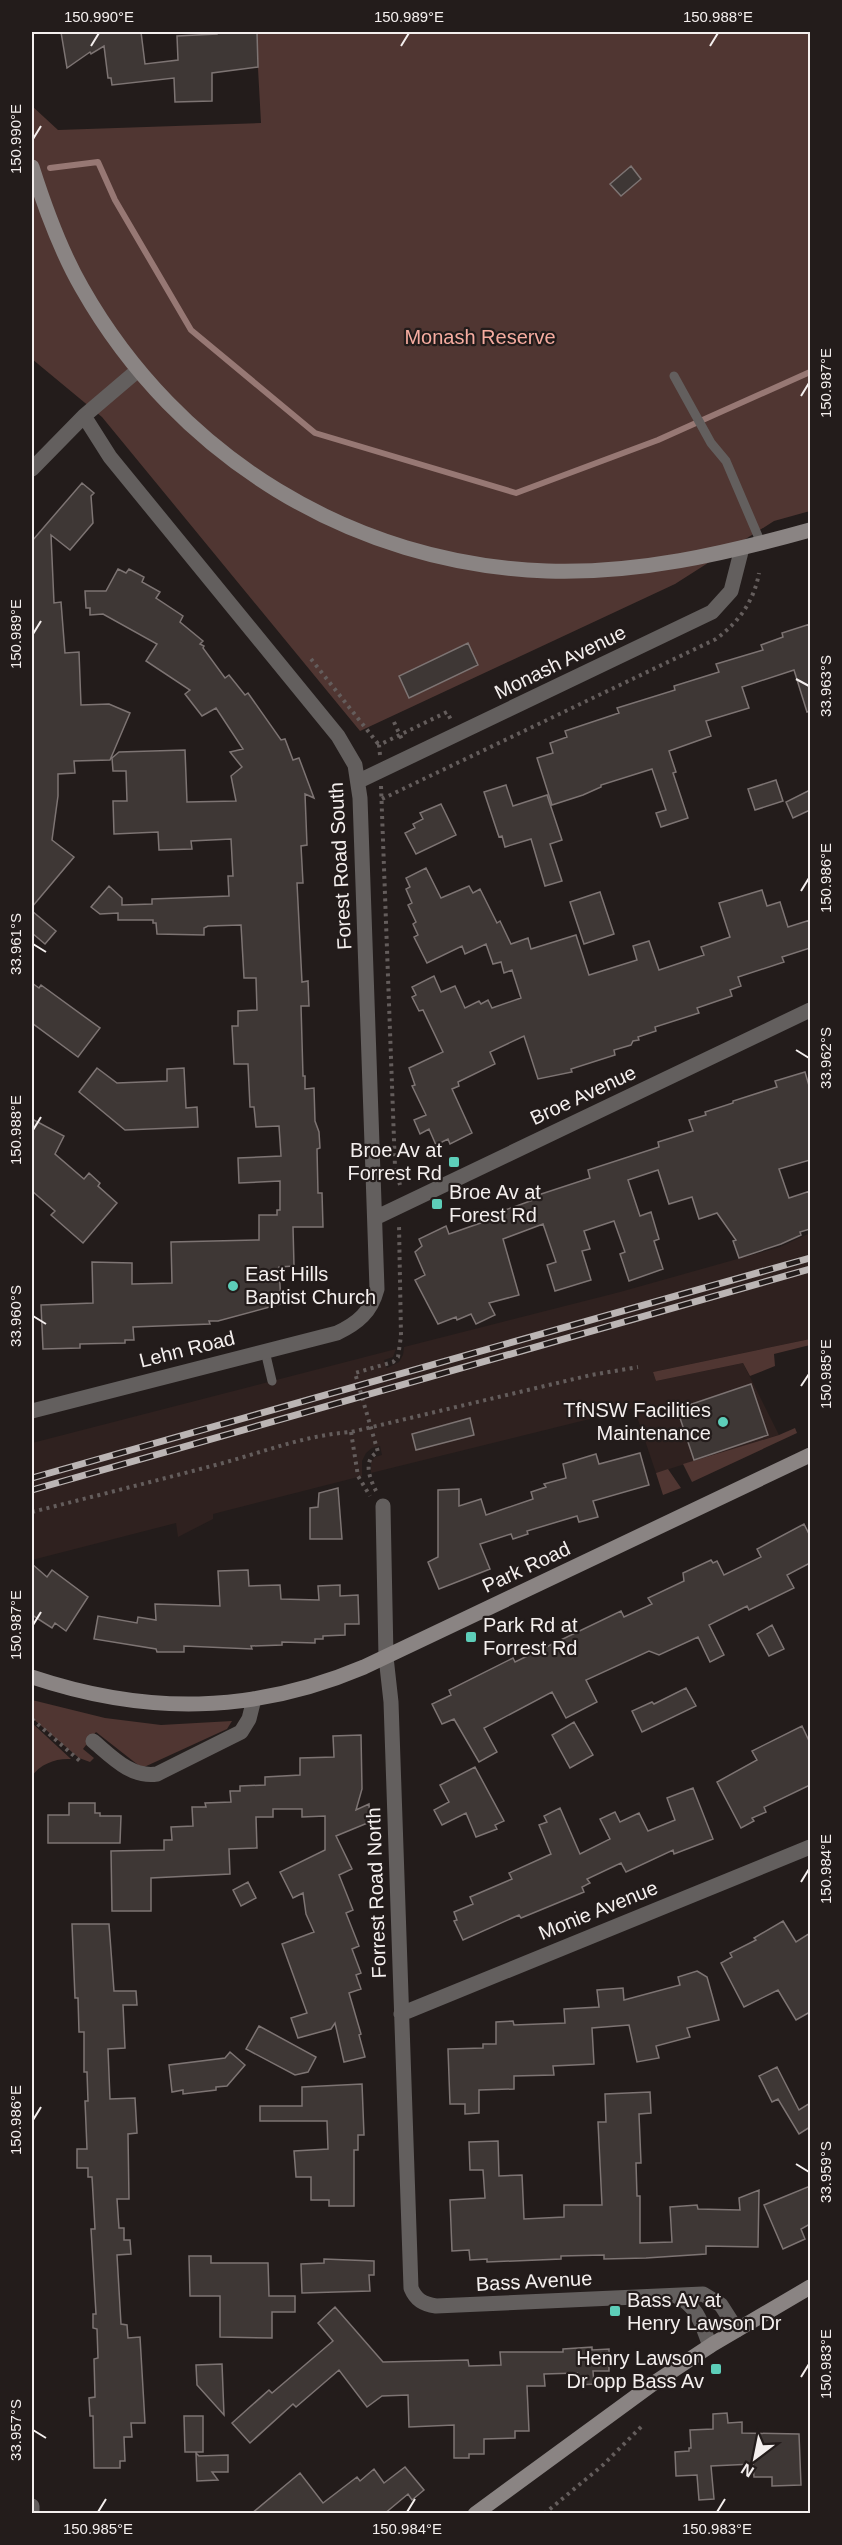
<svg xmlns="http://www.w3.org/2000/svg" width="842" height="2545" font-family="Helvetica,sans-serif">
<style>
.built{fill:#2f211f}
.green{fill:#503632}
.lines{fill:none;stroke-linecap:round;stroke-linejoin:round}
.stream{stroke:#977874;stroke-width:6}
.building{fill:#3e3735;stroke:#7d7473;stroke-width:1.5}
.path{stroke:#645d5c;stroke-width:4;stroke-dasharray:3 4.5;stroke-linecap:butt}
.service{stroke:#635f5e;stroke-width:9}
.minor{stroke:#635f5e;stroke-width:15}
.secondary{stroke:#8a8483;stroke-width:15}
.rail-casing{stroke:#bbb5b4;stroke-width:7}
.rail{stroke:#231c1b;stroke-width:4.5;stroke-dasharray:14;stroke-linecap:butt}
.ticks{fill:none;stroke:#f4efee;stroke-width:2}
.poi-dot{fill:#5dceb9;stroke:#231c1b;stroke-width:2}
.labels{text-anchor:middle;stroke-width:4.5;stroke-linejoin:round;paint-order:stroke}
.park-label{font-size:20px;fill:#f6aca0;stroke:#231c1b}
.street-label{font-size:20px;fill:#f4efee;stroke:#231c1b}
.poi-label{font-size:20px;fill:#f4efee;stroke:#231c1b;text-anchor:start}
.neatline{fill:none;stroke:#f4efee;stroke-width:2}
.ticks-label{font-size:15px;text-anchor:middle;fill:#f4efee}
</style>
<rect width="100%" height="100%" fill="#231c1b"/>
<path class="built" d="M810,1233V1339L653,1372L656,1381L743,1363L779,1435L656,1473L634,1408L371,1473V1462L375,1457L382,1455L380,1446L372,1448L366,1453L362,1461V1476L213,1514V1519L178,1537L176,1523L32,1560V1443L396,1349L393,1357L384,1360L387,1368L399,1362L403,1355L404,1347L620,1292L780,1247Z"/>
<path class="green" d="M256,32H810V511L774,521L675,584L360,731L102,417L32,359V106L58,130L261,123Z
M810,1339V1345L774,1354L775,1366L750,1376L743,1363L656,1381L653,1372Z
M795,1428L797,1433L692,1482L683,1464L779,1435Z
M668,1469L681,1488L663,1495L656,1473Z
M32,1700L105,1718L161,1725L232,1721L227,1729L142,1768L96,1732L83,1749L94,1758L90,1762L79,1758L32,1718Z
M32,1723L71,1759C56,1758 40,1764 32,1776Z"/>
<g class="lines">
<path class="stream" d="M50,168L98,162L115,200L191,330L315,433L516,493L658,440L810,372"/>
</g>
<path class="building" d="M61,32H141L145,64L178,60L177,36L217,34V32H257L258,67L212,73V101L175,102L174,78L112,85L111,78H108L104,46L91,54L90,52L67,68Z
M631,166L641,179L621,196L610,184Z
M82,483L94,493L91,496L93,523L70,550L51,535L54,603L61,602L65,653L79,652L81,705L109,704L130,713L110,760L74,761L75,773L58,774V796L52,840L74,857L32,907V541Z
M118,569L126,573L129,569L144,577L142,582L160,592L156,598L183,616L180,622L203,641L200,644L204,646L203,648L225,678L229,675L245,695L248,693L281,740L285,739L293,760L299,758L314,798L305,794L307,845L301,846L303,883H297L302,982L308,981L309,1006H301L303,1076H305V1089L314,1088L315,1121L319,1132L320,1148L317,1149L318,1193H322L323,1227H293L294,1266L279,1267L281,1304L218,1321H209L210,1324L133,1327L134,1340H125V1343L80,1344V1348L43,1349L41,1305L93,1303L92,1262L132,1263V1284L172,1283L171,1242L259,1240V1215H277V1210H280V1181L239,1183L238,1158L281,1156L279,1126L256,1127L254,1107H250L248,1064H234L232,1026H238V1011L257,1010L256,978H244L241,925L208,926L204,928V935L157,934L156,923H153V920H118V913L100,914L91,907L109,886L122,898V905L152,904V899L229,896L228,876H233L231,839L191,841L192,849L159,850L158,832L114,834L113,801H127L126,771H113L112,758L119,752L185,750L187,802L236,801L231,776L242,767L230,752L243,749L216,708L202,716L185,694L190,690L146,661L157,644L103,614L90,615V608H86L85,591H106Z
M810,624V711L807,712L794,670L742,687L749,708L706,721L711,736L669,751L676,772L673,773L688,818L661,827L656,813L666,810L652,769L601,785V787L583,795L552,805L537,758L553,753L550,743L567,737L565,731L619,713L617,708L675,690L674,686L719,672L716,664L763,650L761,645L783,637L782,633Z
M468,643L478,665L409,698L399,676Z
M776,780L783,801L755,810L748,789Z
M506,785L513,806L547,795L562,840L550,844L562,881L545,886L531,839L505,847L502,836L499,837L484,792Z
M810,790V810L793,818L786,802Z
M441,804L456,835L416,854L405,833L415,828L413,824L423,819L420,813Z
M426,868L441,898L469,886L473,893L480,889L497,923L500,921L511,944L528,938L531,949L576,935L589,975L637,960L633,946L649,941L659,970L704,955L701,947L730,937L719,903L762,890L767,906L780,902L788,927L810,920V948L782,957L784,962L738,977L741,986L730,990L732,996L697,1008L699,1013L655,1027L656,1031L638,1037L639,1040L633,1041L631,1045L614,1050L615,1055L571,1069L572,1072L538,1079L524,1036L490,1052L495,1064L458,1082L459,1086L452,1089L472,1133L450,1144L448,1139L436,1145L429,1129L420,1134L414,1120L426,1115L412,1086L415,1085L409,1068L443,1052L423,1010L419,1011L412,997L416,995L412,987L434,976L441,992L455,986L465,1008L479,1001L481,1004L488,1000L492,1008L521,998L512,970L504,973L501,962L493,964L486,944L465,954L462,946L427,963L414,937L418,935L413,924L416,922L408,905L412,903L406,889L410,887L406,878Z
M600,892L614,934L584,944L570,902Z
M32,911L56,931L45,944L32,933Z
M32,983L39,988L41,985L100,1028L78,1057L32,1023Z
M97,1068L117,1083L167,1081V1069L184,1068L186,1108L197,1107L198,1127L125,1130L79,1092Z
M805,1072L810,1089V1160L779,1169L789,1198L810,1191V1229L800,1232L801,1235L781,1244L739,1258L733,1241L736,1240L717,1213L699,1219L692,1197L669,1204L658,1170L628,1180L640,1216L651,1212L659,1239L654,1241L663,1269L629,1281L620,1254L625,1252L614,1221L584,1231L590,1249L582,1251L591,1280L555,1291L547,1265L556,1262L543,1224L503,1239L519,1295L489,1303L495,1315L476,1324L471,1314L457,1320L456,1317L438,1324L415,1280L425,1275L415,1252L422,1246L419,1239L446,1226L449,1234L498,1217L497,1213L533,1200L532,1197L590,1178L588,1170L659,1147L658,1142L693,1131L689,1120L706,1115L705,1112L733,1103V1101L777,1087L775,1081Z
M32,1119L64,1136L55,1154L84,1179L89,1173L100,1183L98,1186L117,1203L83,1243L51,1215L55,1211L32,1191Z
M751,1384L768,1435L694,1460L677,1409Z
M470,1418L474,1435L416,1450L412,1434Z
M640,1453L649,1485L593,1501L598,1517L579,1522L577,1516L527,1531L528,1534L513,1539L511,1534L480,1544L490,1569L439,1589L428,1562L438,1557V1490L459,1489V1506L481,1499L486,1515L533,1499L531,1492L546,1487L544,1484L566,1478L563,1464L596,1454L599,1464Z
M338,1488L342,1539H310V1508L318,1507L319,1493Z
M804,1524L810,1536V1563L787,1575L794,1588L749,1610L747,1606L709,1625L724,1655L710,1662L698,1637L659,1655L649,1651L586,1680L597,1702L566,1718L552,1692L484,1728L497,1752L479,1762L454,1719L442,1724L432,1704L451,1695L449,1690L513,1658L515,1662L621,1611L624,1617L652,1604L648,1598L684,1581L683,1573L711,1560L713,1563L717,1561L724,1575L761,1557L757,1549Z
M32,1564L47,1577L52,1570L88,1597L66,1631L55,1623L52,1628L32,1615Z
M248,1570L249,1586L280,1585L281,1599L319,1600L318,1586L340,1585V1596L358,1595L359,1624H345V1635L323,1636V1639H315V1643L282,1642V1645L251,1646L252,1649L184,1646V1652H157L156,1649L94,1639L98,1616L137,1623L138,1617L156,1620L155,1604L220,1606L218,1571Z
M772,1625L784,1649L769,1656L757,1634Z
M686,1688L696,1706L642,1732L632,1711L652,1702L654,1704Z
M574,1722L593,1755L570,1768L552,1735Z
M802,1726L810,1743V1785L764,1807L766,1812L752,1818L754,1821L741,1828L717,1782L757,1760L752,1751Z
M361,1735L362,1789L356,1810L369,1804L370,1822L336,1836L352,1869L339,1875L353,1910L346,1913L359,1946L352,1949L361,1973L356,1975L361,1989L349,1993L361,2034L359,2035L365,2057L344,2062L335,2023L331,2029L298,2038L291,2018L307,2013L282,1944L314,1932L306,1914L303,1893L293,1898L280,1872L325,1850V1816L302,1817V1809H273V1817H256L257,1848L229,1849L230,1874L151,1878V1911H112L111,1851L164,1850V1840H172L171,1827L193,1826L192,1807H206L205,1803L231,1802L230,1791H240V1786L265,1785V1777L300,1775V1758L334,1757L333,1736Z
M475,1767L504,1821L495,1825L497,1829L476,1837L466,1813L442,1825L434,1810L449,1802L440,1785Z
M693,1788L713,1839L674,1854L673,1850L626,1872L621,1863L587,1879L590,1883L582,1887L584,1892L521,1918L519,1915L463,1940L454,1921L457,1920L454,1912L473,1904L470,1897L512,1879L509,1873L551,1854L539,1825L547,1822L544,1816L560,1808L580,1854L610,1839L600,1819L615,1812L620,1822L639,1813L648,1831L675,1820L667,1798Z
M69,1803H95V1813H100V1816H121L120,1843H48V1815H69Z
M248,1882L256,1898L241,1906L233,1890Z
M783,1921L796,1942L810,1933V2012L796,2020L778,1990L744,2007L721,1963L732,1957L730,1953L756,1940L754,1938Z
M72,1924H109L114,1991H136L137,2005H123L125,2048L108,2049L110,2099L135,2098L137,2133L128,2134L129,2199H117L119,2228H124V2240H130L131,2254L117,2255L121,2324L127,2325L128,2338L140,2337L145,2423H131L132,2437H124L125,2461H120V2468H94L93,2416H90L89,2398L95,2397L94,2359L98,2358L97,2329L93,2328V2314H96L91,2229H95L92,2177H88V2168H77V2149H87L85,2101H88L87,2072H84V2032H79L78,1998H75Z
M697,1971L707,1977L719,2020L687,2028L690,2037L656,2046L659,2058L637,2062L629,2025L592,2028L594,2064L553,2066L554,2075L514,2076V2089L479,2090V2113L465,2114V2104H450L448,2049L483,2048V2044H496V2022L513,2021L514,2025L565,2023L564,2009L599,2007L597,1990L623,1988L624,2000L680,1985L678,1977Z
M259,2026L316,2057L308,2072L295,2075L246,2049Z
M230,2052L245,2065L227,2086L216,2087V2090L183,2094V2090L172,2092L169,2065L225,2058Z
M777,2067L799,2110L810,2103V2127L799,2134L778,2099L772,2102L759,2076Z
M362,2084L364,2135H358V2150H354V2206H329V2200H311V2177H296L294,2151L328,2149L327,2121H260V2106H302V2087Z
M650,2092L651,2113L639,2114L641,2163H636L637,2196H640V2243L672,2242L670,2207L697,2205L698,2209L740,2210L739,2198L759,2190L758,2247L706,2246V2254L646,2258L604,2259V2255L561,2256V2259L487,2262V2259L470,2260L469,2250L452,2251L450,2200L485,2198L483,2170H470L469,2142L498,2141L499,2176L522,2175L524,2219L564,2217V2205H602L598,2122H606L605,2094Z
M810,2186V2224L801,2229L805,2239L783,2249L764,2205Z
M189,2256H211V2263H268L269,2296H295V2312H272V2338L220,2337V2296H190Z
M324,2259L374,2261V2275H369L370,2291L302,2293L301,2264L324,2263Z
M335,2307L383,2362L468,2360L469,2366L501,2365L500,2352H563V2349L592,2347V2350L609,2349V2371H593L594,2384L578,2385L577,2373L544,2374L545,2386H527L529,2431H515V2438L484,2439V2454H469V2458H454V2425L409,2427L408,2395L382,2396L367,2407L339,2370L296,2407L293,2404L250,2443L232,2423L269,2390L272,2393L333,2341L318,2323Z
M222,2364L224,2415L197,2385L196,2365Z
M727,2413L728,2423L742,2422V2433L799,2434L801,2485L772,2486V2477H754L753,2464L711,2466L714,2499L699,2500L697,2475L676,2476L675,2452L689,2451V2448H691L690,2430L713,2429V2414Z
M184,2416H203V2452H185Z
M196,2453L199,2456L228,2455V2472H212L218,2480L197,2481Z
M405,2467L424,2490L412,2500L408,2494L384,2514H251L300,2473L323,2503L357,2477L360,2481L374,2469L384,2483Z"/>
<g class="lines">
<path class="path" d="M311,659L379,745
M394,722L403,742
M380,755L379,745L447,712L451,720
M381,786L395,1167L400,1185
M382,799L716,639C739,622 754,601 759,573
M351,1432L358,1476L370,1496
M376,1491C370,1479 362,1460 378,1452L355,1373L393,1362L398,1357L401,1336L399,1225
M32,1512C95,1496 159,1480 223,1463C266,1451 307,1435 351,1432L591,1375L638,1367
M32,1719L81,1762
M544,2514L603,2465L643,2425"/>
<path class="service" d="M674,376L711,443L726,461L761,543
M265,1351L272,1381"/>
<path class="minor" d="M32,469L84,416L138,370
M359,781L712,612L731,591L742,548
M375,1218L810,1010
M32,1411L337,1333C358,1323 371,1312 377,1289L360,798L355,765L338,736L110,457L84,416
M383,1506L386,1657L391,1702L411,2288C416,2300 423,2304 436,2306L703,2294L721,2305L737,2330
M93,1741C112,1757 131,1778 157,1774L241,1732L249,1719L254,1699
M401,2014L810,1847
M676,2296C698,2306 702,2325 710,2346
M32,2506V2514"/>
<path class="secondary" d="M32,167C45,208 60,250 82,288C178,457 352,564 547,571C637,574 724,554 810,530
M32,1677C146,1715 253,1714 364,1667L810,1455
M475,2514L654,2383L713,2344L810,2287"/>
<g class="rail-casing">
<path id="rail" d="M32,1478L810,1258
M32,1490L810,1269"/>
</g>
<use href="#rail" class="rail"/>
</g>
<path class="ticks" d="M91,46L99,33M401,46L409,33M710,46L718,33M33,139L41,126M801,396L809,383M33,634L41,621M796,679L809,686M801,891L809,878M33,944L46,952M796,1050L809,1058M33,1130L41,1117M33,1316L46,1324M801,1386L809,1374M33,1625L41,1612M801,1882L809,1869M33,2120L41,2107M796,2164L809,2172M801,2377L809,2364M33,2430L46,2438M98,2512L106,2499M407,2512L415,2499M717,2512L725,2499"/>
<g class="poi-dot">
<rect x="448" y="1156" width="12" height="12" rx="3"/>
<rect x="431" y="1198" width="12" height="12" rx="3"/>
<circle cx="233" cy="1286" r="6"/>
<circle cx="723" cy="1422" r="6"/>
<rect x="465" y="1631" width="12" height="12" rx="3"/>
<rect x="609" y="2305" width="12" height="12" rx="3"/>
<rect x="710" y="2363" width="12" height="12" rx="3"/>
</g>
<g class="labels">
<g class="park-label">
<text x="480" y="344">Monash Reserve</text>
</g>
<g class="street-label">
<text transform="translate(560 662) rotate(-26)" y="7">Monash Avenue</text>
<text transform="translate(340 866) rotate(-93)" y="7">Forest Road South</text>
<text transform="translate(583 1095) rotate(-25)" y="7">Broe Avenue</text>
<text transform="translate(187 1349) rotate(-14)" y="7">Lehn Road</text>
<text transform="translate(526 1567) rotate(-25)" y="7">Park Road</text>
<text transform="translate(376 1893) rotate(-92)" y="7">Forrest Road North</text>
<text transform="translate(598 1910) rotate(-22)" y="7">Monie Avenue</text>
<text transform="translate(534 2281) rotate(-3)" y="7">Bass Avenue</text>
</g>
<g class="poi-label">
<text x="442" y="1157" text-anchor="end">Broe Av at<tspan x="442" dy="23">Forrest Rd</tspan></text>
<text x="449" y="1199">Broe Av at<tspan x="449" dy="23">Forest Rd</tspan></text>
<text x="245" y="1281">East Hills<tspan x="245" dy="23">Baptist Church</tspan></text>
<text x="711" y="1417" text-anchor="end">TfNSW Facilities<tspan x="711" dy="23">Maintenance</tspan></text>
<text x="483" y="1632">Park Rd at<tspan x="483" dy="23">Forrest Rd</tspan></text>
<text x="627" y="2307">Bass Av at<tspan x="627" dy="23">Henry Lawson Dr</tspan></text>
<text x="704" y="2365" text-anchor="end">Henry Lawson<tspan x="704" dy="23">Dr opp Bass Av</tspan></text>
</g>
</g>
<rect width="842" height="2545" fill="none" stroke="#231c1b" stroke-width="66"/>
<g transform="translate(755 2458) rotate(212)" stroke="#231c1b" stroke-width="4.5" paint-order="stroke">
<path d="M0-4.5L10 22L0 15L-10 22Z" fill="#f4efee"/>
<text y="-9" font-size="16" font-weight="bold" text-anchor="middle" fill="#f4efee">N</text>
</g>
<rect x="33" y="33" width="776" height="2479" class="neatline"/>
<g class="ticks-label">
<text x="99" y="22">150.990°E</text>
<text x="409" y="22">150.989°E</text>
<text x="718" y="22">150.988°E</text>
<text transform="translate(16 139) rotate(-90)" y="5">150.990°E</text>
<text transform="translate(826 383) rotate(-90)" y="5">150.987°E</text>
<text transform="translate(16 634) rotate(-90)" y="5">150.989°E</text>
<text transform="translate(826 686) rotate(-90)" y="5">33.963°S</text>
<text transform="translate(826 878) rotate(-90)" y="5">150.986°E</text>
<text transform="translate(16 944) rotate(-90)" y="5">33.961°S</text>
<text transform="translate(826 1058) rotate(-90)" y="5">33.962°S</text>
<text transform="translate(16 1130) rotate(-90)" y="5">150.988°E</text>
<text transform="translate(16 1316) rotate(-90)" y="5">33.960°S</text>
<text transform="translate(826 1374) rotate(-90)" y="5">150.985°E</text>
<text transform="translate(16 1625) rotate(-90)" y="5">150.987°E</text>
<text transform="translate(826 1869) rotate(-90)" y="5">150.984°E</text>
<text transform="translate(16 2120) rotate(-90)" y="5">150.986°E</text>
<text transform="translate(826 2172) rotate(-90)" y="5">33.959°S</text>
<text transform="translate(826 2364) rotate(-90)" y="5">150.983°E</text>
<text transform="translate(16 2430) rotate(-90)" y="5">33.957°S</text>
<text x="98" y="2534">150.985°E</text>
<text x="407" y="2534">150.984°E</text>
<text x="717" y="2534">150.983°E</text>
</g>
</svg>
